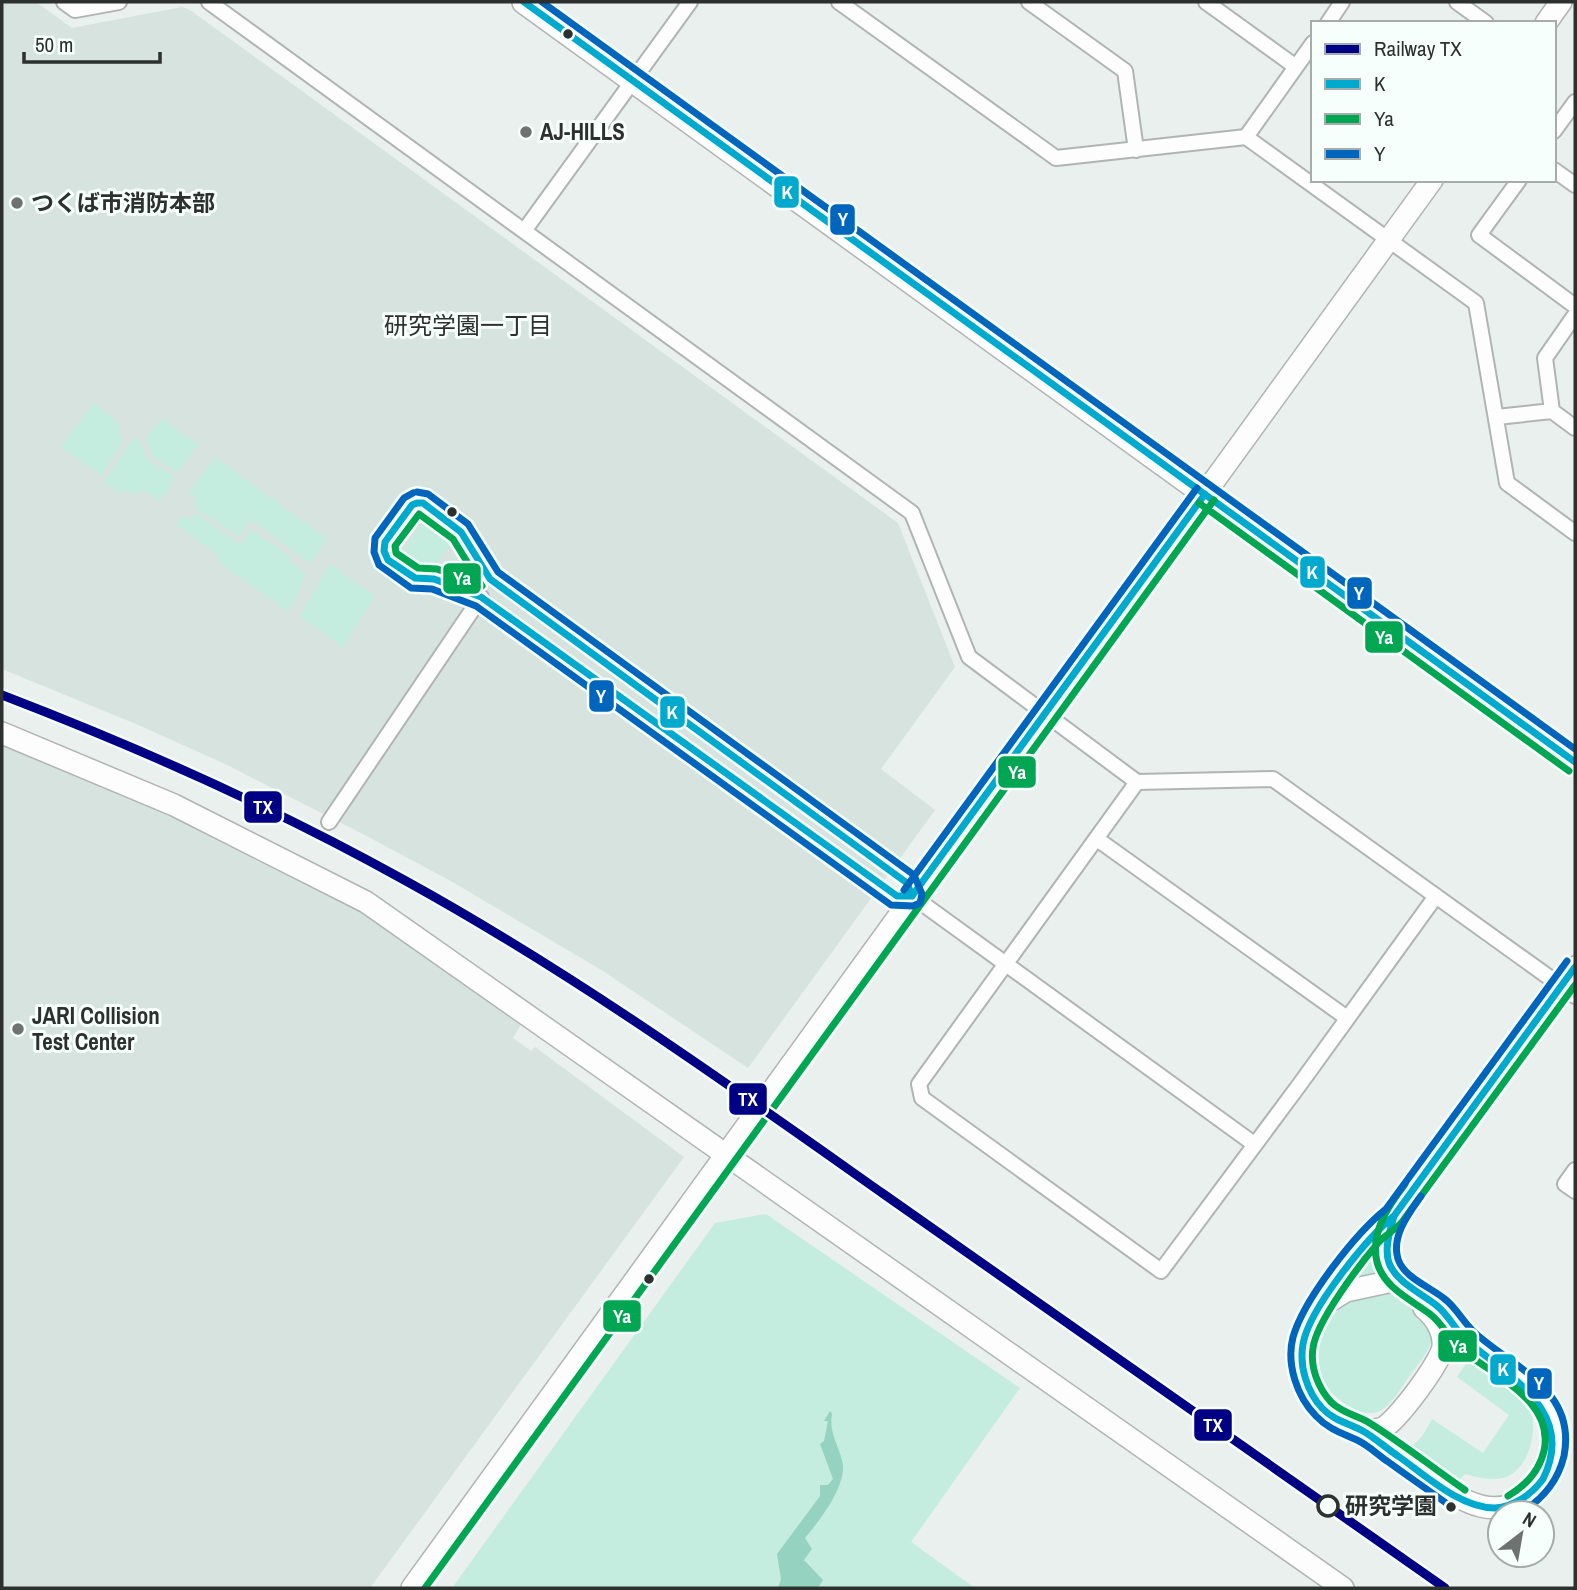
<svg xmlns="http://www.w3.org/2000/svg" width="1577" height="1590" font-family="'Archivo Narrow','Noto Sans JP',sans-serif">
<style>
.built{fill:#d6e3de}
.green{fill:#c4eddf}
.water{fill:#95d3c0}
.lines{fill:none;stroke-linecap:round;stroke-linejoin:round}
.street-casing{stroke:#b0b4b2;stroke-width:18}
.secondary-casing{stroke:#b0b4b2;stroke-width:24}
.primary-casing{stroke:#b0b4b2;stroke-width:26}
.street{stroke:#fcfdfc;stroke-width:14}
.secondary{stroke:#fcfdfc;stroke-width:21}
.primary{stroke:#fcfdfc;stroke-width:23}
.bus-1-casing{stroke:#f7fffc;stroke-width:12}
.bus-2-casing{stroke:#f7fffc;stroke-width:12}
.bus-3-casing{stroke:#f7fffc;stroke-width:12}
.bus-1{stroke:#00a9ce;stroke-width:7}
.bus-2{stroke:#00a651;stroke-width:7}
.bus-3{stroke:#0065bd;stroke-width:7}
.rail-1-casing{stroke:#f7fffc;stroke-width:14}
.rail-1{stroke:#000084;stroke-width:9}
.bus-dot{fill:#2c302e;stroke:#f7fffc;stroke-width:2.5}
.poi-dot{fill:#6e7371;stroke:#f7fffc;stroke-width:2.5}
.stop-dot{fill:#f7fffc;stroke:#2c302e;stroke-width:3.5}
.labels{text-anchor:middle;stroke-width:6;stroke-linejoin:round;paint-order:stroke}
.poi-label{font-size:23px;font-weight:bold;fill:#2c302e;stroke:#f7fffc;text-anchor:start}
.stop-label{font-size:23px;font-weight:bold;fill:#2c302e;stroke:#f7fffc;text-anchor:start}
.neighbourhood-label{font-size:24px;fill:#2c302e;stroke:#f7fffc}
.line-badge{stroke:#f7fffc;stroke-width:2.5}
.badge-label{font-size:19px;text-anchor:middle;font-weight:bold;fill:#fff}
</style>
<rect width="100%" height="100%" fill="#eaf0ed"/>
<path class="built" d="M2,2H36L72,28L182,7L190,10L898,523L955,667L881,769L935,810L748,1068L603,971L449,880L359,832L223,763L136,724L2,669Z
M2,742L150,803L365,909L523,1021L513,1038L531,1051L535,1047L684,1157L370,1588H2Z"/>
<path class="green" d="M93,402L118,422L122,444L101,475L61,448Z
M162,419L198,444L178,473L152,456L146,438Z
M134,437C143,443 141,448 146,457C152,467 168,469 175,479L172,478L171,485H167L170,488L168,491L165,490L166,493L164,497L161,495L160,502L142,490L134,495L125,489L121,494L104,482Z
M215,457L327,539L310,563L251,520L238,536L196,508V498L189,492Z
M195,513L240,544L251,530L290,557L289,561L305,574L298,595L287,611L218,562L217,554L176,525L184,515L191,520Z
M425,520L455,543L452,547H448L437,563L440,574L432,573L407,555L406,547Z
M330,564L375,596L343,647L300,616Z
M766,1214L1020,1388L911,1542L975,1588H452L715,1223Z
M1377,1236C1379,1250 1375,1262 1378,1276L1354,1284L1350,1278Z
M1389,1292L1420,1312L1433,1337C1429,1353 1417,1365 1408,1378C1400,1389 1392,1405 1380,1411C1369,1415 1358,1412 1349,1406C1340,1400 1330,1394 1325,1384C1310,1354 1323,1315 1352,1300C1363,1294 1377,1294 1389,1292Z
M1473,1353C1489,1366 1510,1379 1523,1395C1542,1417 1533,1470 1503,1478C1490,1481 1477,1477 1465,1474L1458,1482H1452L1407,1452L1423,1435L1432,1419L1483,1453L1509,1415L1457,1377Z"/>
<path class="water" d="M830,1411L832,1414C829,1432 837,1442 842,1460C849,1483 820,1520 805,1538L812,1549L804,1560L823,1580L818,1588H778L781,1579L777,1554L820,1496V1485H828L833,1479L820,1444L824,1441L828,1421H824Z"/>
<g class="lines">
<g class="street-casing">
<path id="street" d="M64,2L75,10L119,2
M209,2L912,513L969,657L1137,782L1273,779L1575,996
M839,2L1056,158L1246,137L1476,303L1507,483L1575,533
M1029,2L1125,71L1136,150
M1206,2L1296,67
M1457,2L1486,23
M1328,23L1342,2
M1554,131L1575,102
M1246,137L1313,43
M1554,170L1575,185
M1519,180L1479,235L1575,306
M524,231L690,2
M1552,411L1545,358L1575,315
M1497,417L1552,411L1575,428
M1137,782L919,1084L922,1098L1161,1271L1300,1084L1436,896
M329,822L481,597
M1097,839L1347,1018
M912,896L1254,1144
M1575,1170L1565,1184L1575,1191"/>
</g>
<g class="secondary-casing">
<path id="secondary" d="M1546,23L1561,2
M2,733L174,805L366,902L1343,1588
M1394,1216C1375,1275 1398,1275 1439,1307C1450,1316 1455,1330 1466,1340C1498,1368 1548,1384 1556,1432C1559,1451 1550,1471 1538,1485C1499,1530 1459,1499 1422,1473C1402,1459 1381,1444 1361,1430C1342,1426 1324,1414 1314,1397C1304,1381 1299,1360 1303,1341C1309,1318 1354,1256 1370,1237C1377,1229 1387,1222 1394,1216L1575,967
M1328,1302L1346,1291L1388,1282
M1361,1430C1368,1430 1376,1431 1383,1428C1397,1421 1442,1361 1443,1346C1444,1331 1435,1317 1424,1308
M412,1588L1432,180"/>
</g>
<g class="primary-casing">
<path id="primary" d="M524,2L1575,762"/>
</g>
<use href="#street" class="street"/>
<use href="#secondary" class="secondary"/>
<use href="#primary" class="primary"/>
<g class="bus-1-casing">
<path id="bus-1" d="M524,2L1575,762
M417,503H423L461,532L490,579L907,883L912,896H897L481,597L434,579L415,578L388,560L384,551L385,542L412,505Z
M912,896L1205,494
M1394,1216C1390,1231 1384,1248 1389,1263C1396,1282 1421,1293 1436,1305C1449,1315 1455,1330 1467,1341C1508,1376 1577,1411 1543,1479C1532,1494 1514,1507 1495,1508C1460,1508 1425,1475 1398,1456C1386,1448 1375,1438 1363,1431C1349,1423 1334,1421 1322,1408C1307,1392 1299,1366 1303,1344C1309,1309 1366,1239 1394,1216Z
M1394,1216L1575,967"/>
</g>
<g class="bus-2-casing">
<path id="bus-2" d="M1199,503L1569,771
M419,514L453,539L482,586L437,569L418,568L396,553L395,546Z
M1405,1184C1388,1206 1370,1233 1377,1262C1384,1288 1410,1299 1430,1314C1443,1324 1449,1339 1462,1350C1494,1376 1555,1401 1544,1451C1539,1472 1525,1486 1508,1496
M1465,1490C1433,1468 1402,1443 1368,1422C1356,1415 1342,1413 1331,1402C1318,1388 1310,1367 1313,1348C1316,1322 1360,1264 1378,1243C1385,1235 1395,1230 1402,1222L1575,985
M425,1588L1214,500"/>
</g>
<g class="bus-3-casing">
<path id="bus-3" d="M542,2L1575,749
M413,493L404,498L375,538L374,552L379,565L411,588L432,589L476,606L891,905L913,906L920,903L922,894L914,875L498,572L468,524L428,494L417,492
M904,890L1197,488
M1421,1196C1409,1213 1391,1236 1398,1259C1404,1278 1431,1287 1446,1300C1457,1309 1463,1322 1474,1332C1513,1368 1577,1389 1564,1456C1558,1481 1542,1500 1520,1513
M1453,1508C1431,1492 1409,1477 1387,1461C1378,1455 1368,1445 1357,1440C1342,1433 1328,1429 1316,1416C1297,1397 1286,1364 1293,1337C1304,1299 1355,1234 1386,1209L1567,961"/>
</g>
<use href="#bus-1" class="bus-1"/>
<use href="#bus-2" class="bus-2"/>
<use href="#bus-3" class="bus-3"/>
<g class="rail-1-casing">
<path id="rail-1" d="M2,695C140,748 277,809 406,881C573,973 729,1085 885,1195C1072,1326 1258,1457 1445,1588"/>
</g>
<use href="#rail-1" class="rail-1"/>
</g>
<g class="bus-dot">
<circle cx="568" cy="34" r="6"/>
<circle cx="452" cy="512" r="6"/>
<circle cx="649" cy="1279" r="6"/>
<circle cx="1451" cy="1507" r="6"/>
</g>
<g class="poi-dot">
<circle cx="526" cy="132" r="7"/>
<circle cx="17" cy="203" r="7"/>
<circle cx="18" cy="1029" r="7"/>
</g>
<circle class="stop-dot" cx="1328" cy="1506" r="10"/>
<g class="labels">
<g class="poi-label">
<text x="540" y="140">AJ-HILLS</text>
<text x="31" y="211">つくば市消防本部</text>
<text x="32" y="1024">JARI Collision<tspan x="32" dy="26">Test Center</tspan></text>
</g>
<g class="stop-label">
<text x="1345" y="1514">研究学園</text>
</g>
<g class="neighbourhood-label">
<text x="468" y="334">研究学園一丁目</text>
</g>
</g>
<g class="line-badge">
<rect x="773" y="175" width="27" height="34" rx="7" fill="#00a9ce"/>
<rect x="829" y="203" width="27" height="33" rx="7" fill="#0065bd"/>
<rect x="1299" y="555" width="27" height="34" rx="7" fill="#00a9ce"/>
<rect x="442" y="562" width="40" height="33" rx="7" fill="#00a651"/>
<rect x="1346" y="576" width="27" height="34" rx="7" fill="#0065bd"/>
<rect x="1364" y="620" width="40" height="34" rx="7" fill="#00a651"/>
<rect x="588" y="679" width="27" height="34" rx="7" fill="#0065bd"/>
<rect x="659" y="695" width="27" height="34" rx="7" fill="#00a9ce"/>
<rect x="997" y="755" width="40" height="34" rx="7" fill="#00a651"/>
<rect x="243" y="790" width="40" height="34" rx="7" fill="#000084"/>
<rect x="728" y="1082" width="40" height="34" rx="7" fill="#000084"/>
<rect x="602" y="1299" width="40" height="34" rx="7" fill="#00a651"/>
<rect x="1437" y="1329" width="41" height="34" rx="7" fill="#00a651"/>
<rect x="1489" y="1353" width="28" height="33" rx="7" fill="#00a9ce"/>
<rect x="1526" y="1367" width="27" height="33" rx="7" fill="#0065bd"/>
<rect x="1193" y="1408" width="40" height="34" rx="7" fill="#000084"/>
</g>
<g class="badge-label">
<text x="787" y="199">K</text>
<text x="843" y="226">Y</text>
<text x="1312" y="579">K</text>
<text x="462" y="585">Ya</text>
<text x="1359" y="600">Y</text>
<text x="1384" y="644">Ya</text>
<text x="601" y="703">Y</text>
<text x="672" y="719">K</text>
<text x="1017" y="779">Ya</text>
<text x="263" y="814">TX</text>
<text x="748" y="1106">TX</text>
<text x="622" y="1323">Ya</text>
<text x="1458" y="1353">Ya</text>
<text x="1503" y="1376">K</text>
<text x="1539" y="1390">Y</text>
<text x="1213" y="1432">TX</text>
</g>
<rect width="1577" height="1590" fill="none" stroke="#2c302e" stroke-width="7"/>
<rect x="1311" y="21" width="245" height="161" fill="#f7fffc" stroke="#a6acaa" stroke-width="2"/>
<rect x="1325" y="44" width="35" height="10" fill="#000084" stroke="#a6acaa" stroke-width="2"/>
<text x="1374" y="56" font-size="21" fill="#2c302e">Railway TX</text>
<rect x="1325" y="79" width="35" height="10" fill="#00a9ce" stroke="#a6acaa" stroke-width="2"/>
<text x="1374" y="91" font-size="21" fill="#2c302e">K</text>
<rect x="1325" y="114" width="35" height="10" fill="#00a651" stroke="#a6acaa" stroke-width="2"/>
<text x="1374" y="126" font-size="21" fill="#2c302e">Ya</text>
<rect x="1325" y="149" width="35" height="10" fill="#0065bd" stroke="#a6acaa" stroke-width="2"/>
<text x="1374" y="161" font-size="21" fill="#2c302e">Y</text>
<g transform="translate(1521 1534) rotate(31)"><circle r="33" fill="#f7fffc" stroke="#a6acaa" stroke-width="2"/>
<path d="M0-5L12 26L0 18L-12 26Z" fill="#6e7371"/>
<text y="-10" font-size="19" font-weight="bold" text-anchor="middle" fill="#2c302e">N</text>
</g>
<path d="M24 52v10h136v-10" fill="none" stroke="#2c302e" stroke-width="3.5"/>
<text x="35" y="52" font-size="21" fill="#2c302e" stroke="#f7fffc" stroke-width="5" paint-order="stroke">50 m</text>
</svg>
